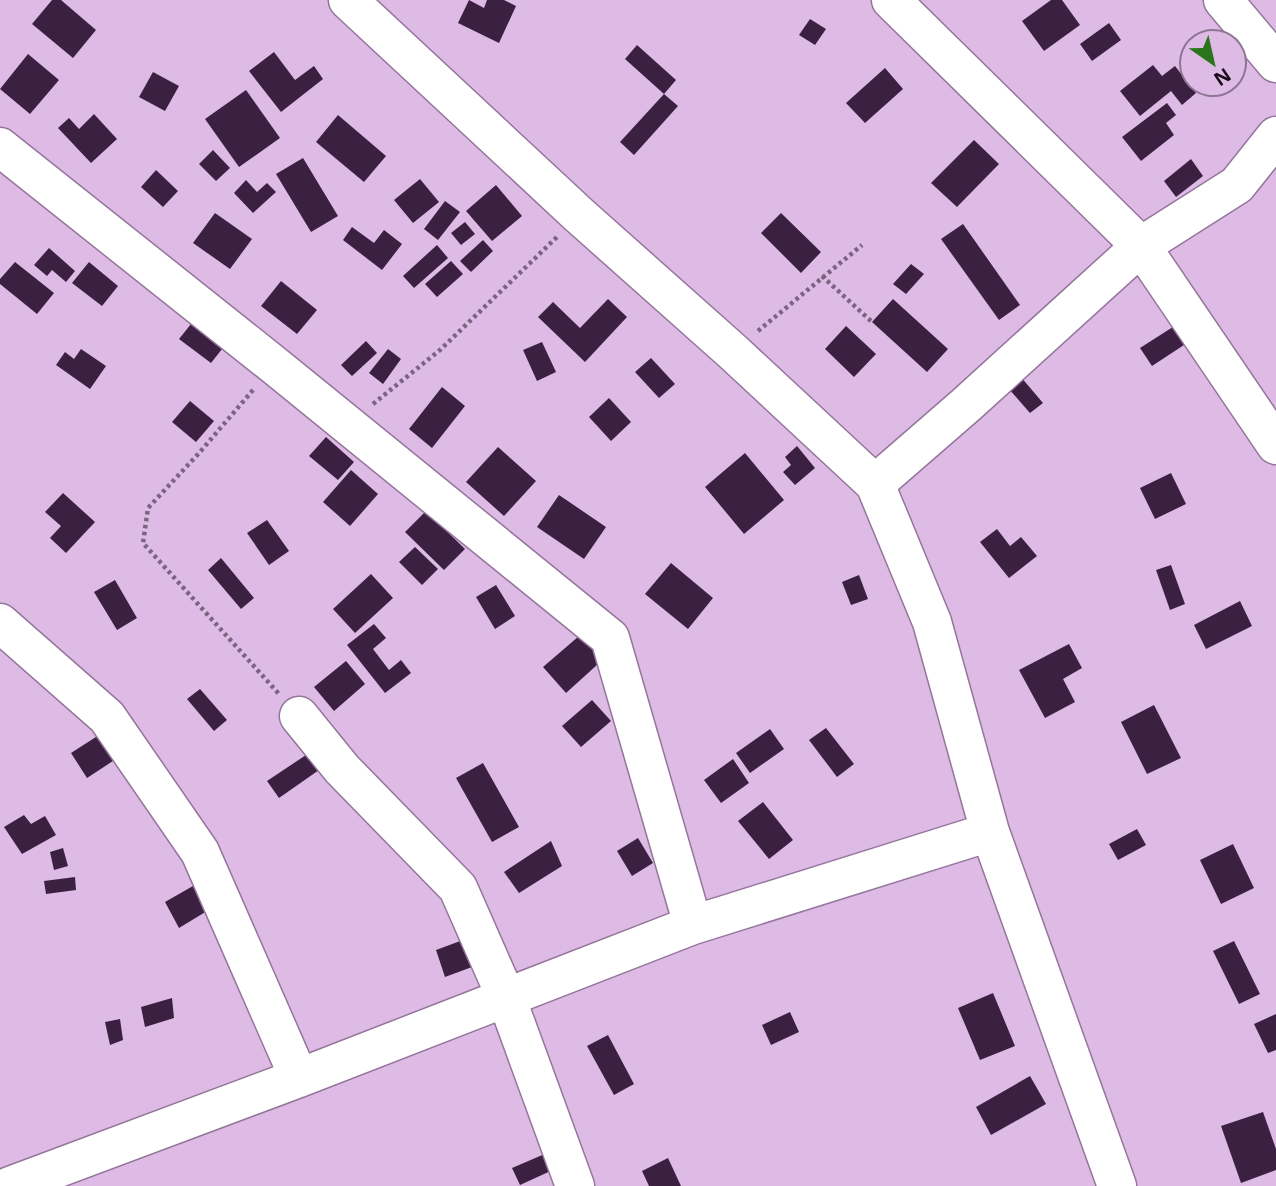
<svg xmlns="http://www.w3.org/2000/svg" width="1276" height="1186" font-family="'Noto Sans',sans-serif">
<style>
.building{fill:#3c2041}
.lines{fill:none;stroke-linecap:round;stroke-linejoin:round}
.minor-casing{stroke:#95759c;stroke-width:41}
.path{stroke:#7b6480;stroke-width:4.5;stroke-dasharray:3.5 3.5;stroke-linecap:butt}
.minor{stroke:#fff;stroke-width:38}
</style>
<rect width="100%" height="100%" fill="#debbe5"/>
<path class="building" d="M52,0H61L96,30L73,58L32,24Z
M469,0L484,8L487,0H504L516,6L499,43L458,23Z
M1051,0H1062L1080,25L1044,51L1022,21Z
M810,19L826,29L815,45L799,35Z
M1109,23L1121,40L1092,61L1080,44Z
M637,45L676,80L664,94L625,59Z
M274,52L295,80L314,66L323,79L281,112L249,71Z
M28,54L59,80L30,114L0,89Z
M1153,65L1162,76L1175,66L1196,93L1182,105L1171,91L1140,116L1120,91Z
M885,68L903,89L865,123L846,103Z
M153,72L179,86L165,111L139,97Z
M246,90L280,138L239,167L205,119Z
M664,94L678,106L634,155L620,142Z
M1167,103L1176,115L1166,123L1174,135L1141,161L1122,137Z
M94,114L117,139L91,163L58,128L69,118L79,129Z
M338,115L386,156L364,182L316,142Z
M974,140L999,164L957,207L931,183Z
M213,150L230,168L216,181L199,164Z
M303,158L338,216L311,232L276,174Z
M1191,159L1203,176L1176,197L1164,181Z
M156,170L178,191L163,207L141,187Z
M420,179L439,202L413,223L394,200Z
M246,180L257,192L267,183L276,192L253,213L234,193Z
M496,185L522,216L492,241L466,211Z
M445,201L460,212L438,240L424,229Z
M215,213L252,239L230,269L193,243Z
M781,213L821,252L801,273L761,233Z
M465,222L475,234L461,245L451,233Z
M963,224L1020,305L999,320L941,239Z
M352,227L374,243L384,230L402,244L382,270L343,240Z
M483,240L493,251L471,272L460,261Z
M437,245L448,258L414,288L403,276Z
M49,248L75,271L66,282L52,270L47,276L34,265Z
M451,261L463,274L437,297L425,284Z
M15,262L54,293L37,314L0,284V279Z
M89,262L118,286L102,306L72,283Z
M911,264L924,274L906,294L893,284Z
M281,281L317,310L297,334L261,306Z
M608,299L627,317L585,362L538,317L553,302L580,328Z
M893,299L948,349L927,372L872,322Z
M195,319L226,344L211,363L179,339Z
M1176,325L1187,343L1152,366L1140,348Z
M846,326L876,354L854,377L825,349Z
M366,341L377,353L352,376L341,365Z
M542,342L556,372L537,381L523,350Z
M81,349L106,366L90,389L56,365L65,352L74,359Z
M388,349L401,359L383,384L369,373Z
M651,358L675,384L659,398L635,372Z
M1014,369L1043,403L1030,413L1001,380Z
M442,387L465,406L432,448L409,429Z
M609,398L631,422L611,441L589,417Z
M190,401L214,421L196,442L172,422Z
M326,437L354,462L338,480L309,456Z
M797,446L815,468L795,485L783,472L791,465L785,457Z
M498,447L536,481L504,516L466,482Z
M745,453L784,500L744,534L705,487Z
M351,470L378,494L350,526L323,502Z
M1171,473L1186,504L1155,519L1140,488Z
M63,493L95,522L66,553L50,538L61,526L45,512Z
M559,495L606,527L584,559L537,527Z
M426,511L465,549L444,570L405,532Z
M267,520L289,551L269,565L247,533Z
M997,529L1010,546L1021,537L1037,556L1009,578L980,542Z
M415,547L438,569L422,585L399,562Z
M221,558L254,598L241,609L208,570Z
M671,563L713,598L688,629L645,594Z
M1171,565L1185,604L1170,610L1156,570Z
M371,574L393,598L355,633L333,609Z
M859,575L868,599L851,605L842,582Z
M115,580L137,618L117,630L94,592Z
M496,585L515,616L495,629L476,597Z
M1240,601L1252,626L1206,649L1194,625Z
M374,624L386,638L373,649L389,670L401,660L411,673L385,693L347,645Z
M586,630L608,655L566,693L543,667Z
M1069,644L1082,668L1063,679L1075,702L1045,718L1019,670Z
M346,661L365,684L334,711L314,687Z
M200,689L227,720L214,731L187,699Z
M592,700L611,721L581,747L562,726Z
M1154,705L1181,758L1147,774L1121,722Z
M826,728L854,764L837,777L809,740Z
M770,729L784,749L750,773L736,753Z
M99,735L116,759L87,778L71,753Z
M309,753L319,770L279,798L267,781Z
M733,759L749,783L721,803L704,780Z
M483,763L519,827L492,842L456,778Z
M763,802L793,840L769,859L738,821Z
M24,815L31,824L45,816L56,835L22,854L4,827Z
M1137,829L1146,845L1118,860L1109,844Z
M638,838L653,863L632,876L617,851Z
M551,841L562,866L519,893L504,872Z
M1233,844L1254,888L1221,904L1200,860Z
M63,848L68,866L54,870L50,852Z
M75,877L76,890L46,894L44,881Z
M193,886L207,911L179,928L165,902Z
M463,940L472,967L445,977L436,950Z
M1234,941L1260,994L1239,1004L1213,951Z
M993,993L1015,1046L980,1060L958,1008Z
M172,998L174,1018L145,1027L141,1007Z
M790,1012L799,1032L771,1045L762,1025Z
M1276,1014V1050L1268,1053L1254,1024Z
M120,1019L123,1040L110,1045L105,1022Z
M608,1035L634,1084L614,1095L587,1046Z
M1030,1076L1046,1104L991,1135L976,1107Z
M1263,1112L1276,1149V1170L1241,1183L1221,1126Z
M547,1153L555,1169L520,1185L512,1168Z
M668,1158L681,1186H649L642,1171Z"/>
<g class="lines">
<g class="minor-casing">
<path id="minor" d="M348,0L579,215L733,352L875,484L932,622L990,832L1117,1186
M891,0L1141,246L1276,445
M1223,0L1276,63
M0,147L274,365L610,638L693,925
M875,484L966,405L1141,246L1237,185L1276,136
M0,623L107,717L200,852L299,1078
M299,716L342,769L458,888L506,997L575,1186
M10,1186L299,1078L693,925L990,832"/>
</g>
<path class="path" d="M822,276L872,322
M758,331L862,245
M253,390L200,452L148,508L143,543L279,694
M373,404L440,350L558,236"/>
<use href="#minor" class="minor"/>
</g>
<g transform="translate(1213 63) rotate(146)"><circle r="33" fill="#debbe5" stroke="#8f7594" stroke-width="2"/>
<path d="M0-5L12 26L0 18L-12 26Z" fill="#2a751b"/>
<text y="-10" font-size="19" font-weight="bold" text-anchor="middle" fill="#180c1b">N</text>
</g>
</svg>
